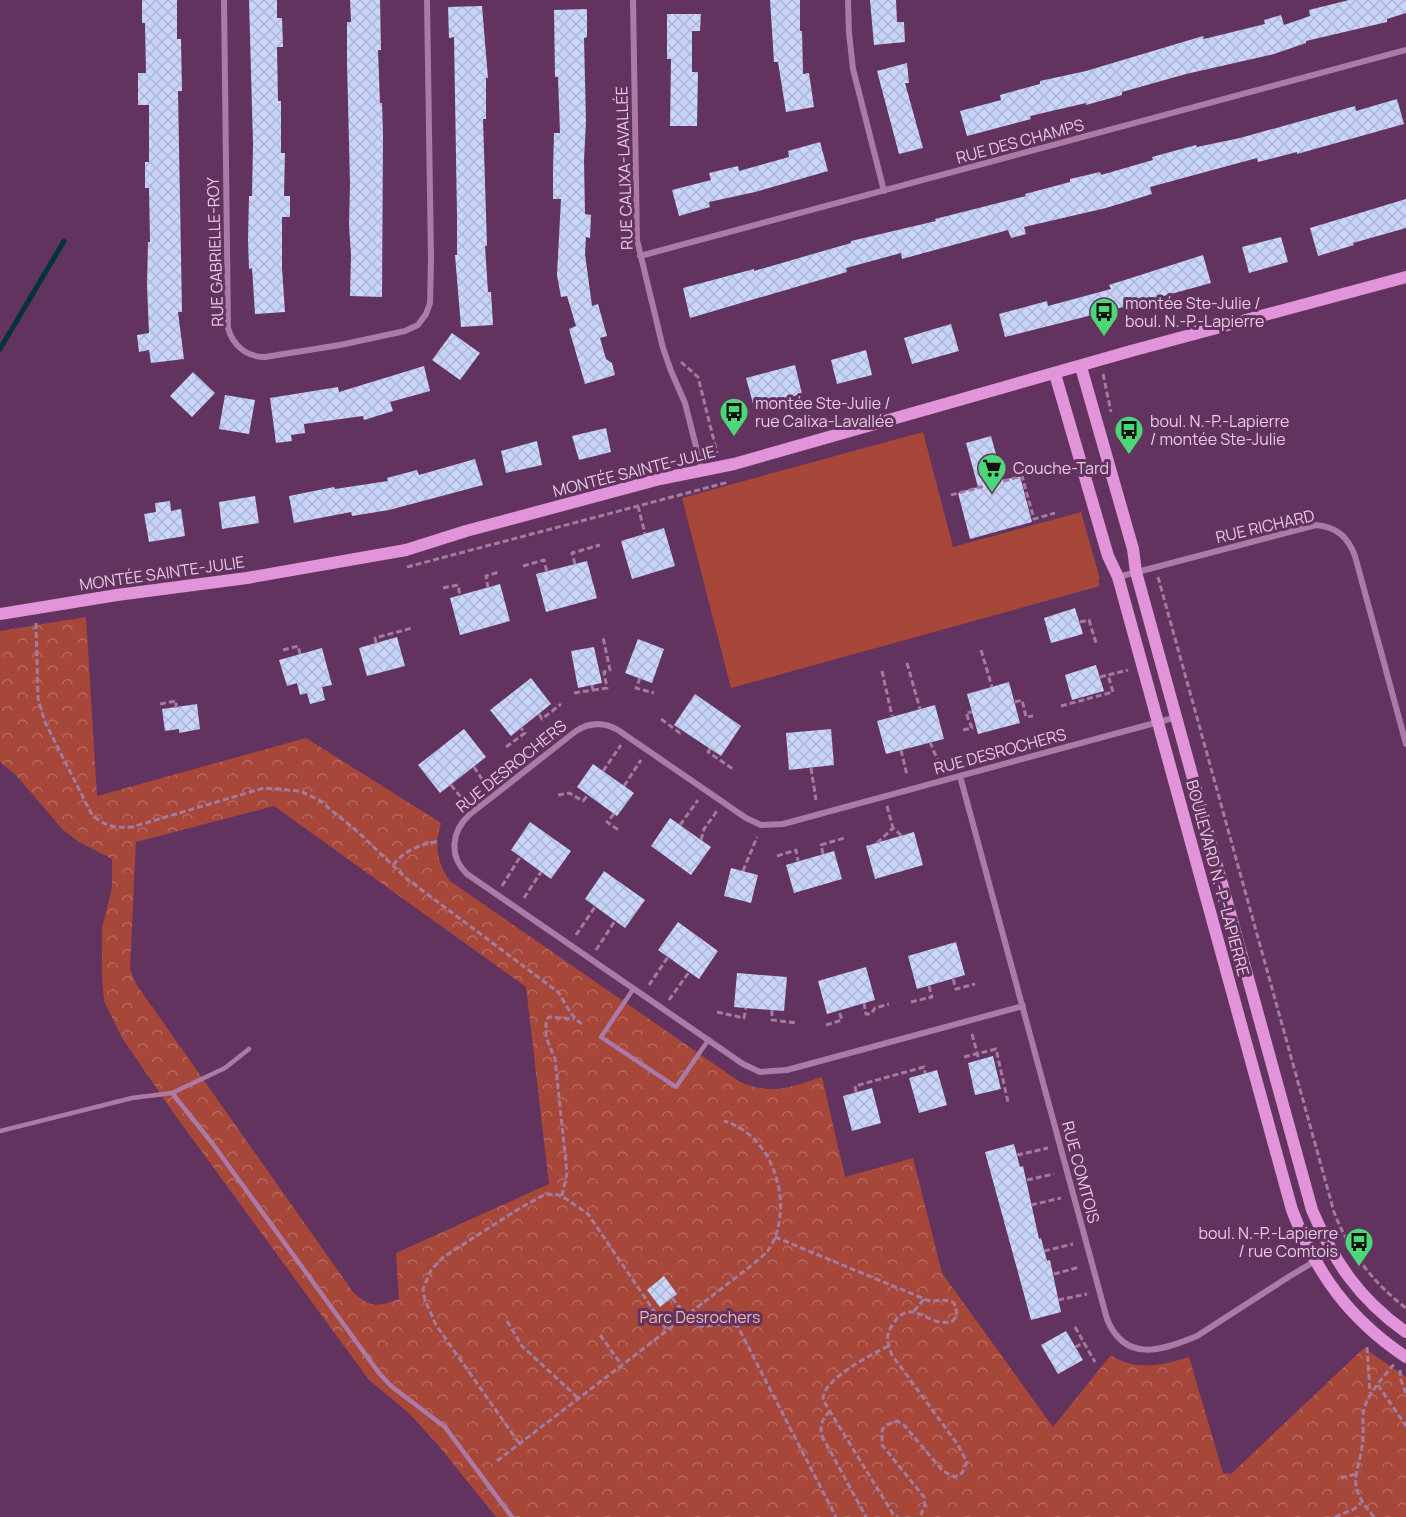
<svg xmlns="http://www.w3.org/2000/svg" width="1406" height="1517" font-family="Manrope,sans-serif">
<style>
.grass{fill:#a7473a}
.park{fill:url(#park-crowns);fill-rule:evenodd}
.lines{fill:none;stroke-linecap:round;stroke-linejoin:round}
.stream{stroke:#00333b;stroke-width:5}
.building{fill:url(#building-cross-hatch)}
.path{stroke:#a27b9e;stroke-width:3;stroke-dasharray:6 3;stroke-linecap:butt}
.lane{stroke:#ab7aa6;stroke-width:4.5}
.street{stroke:#ab7aa6;stroke-width:6}
.secondary{stroke:#e294da;stroke-width:12}
.labels{text-anchor:middle;dominant-baseline:central;stroke-width:6;stroke-linejoin:round;paint-order:stroke}
.street-label{font-size:16px;fill:#e7cae3;stroke:#63335f}
.poi-label{font-size:16px;fill:#e7cae3;stroke:#63335f;text-anchor:start}
.park-label{font-size:16px;fill:#eeb8af;stroke:#63335f}
</style>
<defs>
<pattern id="park-crowns" width="20" height="18" patternUnits="userSpaceOnUse" patternTransform="scale(1.5)"><rect width="20" height="18" fill="#a7473a"/><path d="M2 6a3 3 0 1 1 6 0M12 15a3 3 0 1 1 6 0" fill="none" stroke="#b76960"/></pattern>
<pattern id="building-cross-hatch" width="8" height="8" patternUnits="userSpaceOnUse" patternTransform="scale(1.5)"><rect width="8" height="8" fill="#c8d4f9"/><path d="M0 0l8 8M0 8l8-8" fill="none" stroke="#aeb6d5"/></pattern>
</defs>
<rect width="100%" height="100%" fill="#63335f"/>
<path class="grass" d="M 923,432 L 953,547 L 1081,512 L 1100,579 L 1098,580 L 1100,586 L 731,688 L 682,498 Z"/>
<path class="park" d="M 86,617 L 97,796 L 306,738 L 441,823 C 434,845 437,863 450,881 L 740,1082 C 774,1096 789,1087 822,1077 L 845,1177 L 913,1158 L 942,1273 L 1053,1427 L 1111,1355 C 1136,1372 1162,1365 1189,1357 L 1223,1473 L 1231,1474 L 1364,1348 L 1406,1377 L 1406,1517 L 496,1517 L 438,1445 L 409,1413 L 369,1380 L 175,1115 L 122,1038 L 104,1001 L 102,973 L 102,928 L 112,888 L 112,859 L 79,842 L 63,830 L 16,775 L 0,762 L 0,631 ZM 274,806 L 526,987 L 549,1184 L 396,1253 L 399,1299 C 377,1307 371,1308 353,1292 L 136,984 L 130,969 L 136,842 Z"/>
<g class="lines">
<path class="stream" d="M 0,349 L 64,241"/>
</g>
<path class="building" d="M 142,0 L 177,0 L 177,39 L 181,39 L 182,91 L 178,91 L 182,312 L 178,312 L 184,359 L 151,363 L 149,350 L 139,352 L 137,335 L 149,333 L 147,285 L 148,242 L 150,242 L 149,188 L 145,188 L 145,162 L 149,162 L 149,105 L 138,105 L 138,73 L 146,73 L 145,23 L 142,23 Z
M 249,0 L 277,0 L 277,18 L 282,18 L 283,47 L 277,47 L 278,101 L 281,101 L 281,153 L 285,153 L 284,196 L 290,196 L 290,217 L 282,217 L 282,268 L 285,312 L 255,314 L 252,268 L 249,269 L 248,239 L 249,196 L 252,196 L 253,144 Z
M 350,0 L 380,0 L 381,50 L 378,50 L 380,103 L 382,103 L 383,133 L 382,297 L 350,296 L 351,255 L 349,225 L 350,184 L 347,62 L 347,22 L 351,22 Z
M 770,0 L 800,0 L 800,31 L 802,31 L 803,74 L 809,73 L 814,107 L 786,112 L 778,62 L 774,62 Z
M 870,0 L 896,0 L 897,22 L 904,22 L 905,42 L 874,45 Z
M 1349,0 L 1406,0 L 1406,13 L 1387,19 L 1387,22 L 1306,41 L 1306,43 L 1274,54 L 1186,74 L 1122,92 L 1122,95 L 1086,105 L 1086,103 L 1030,116 L 1031,119 L 967,136 L 960,111 L 1001,100 L 1000,95 L 1040,84 L 1040,81 L 1086,71 L 1203,36 L 1204,39 L 1265,24 L 1264,20 L 1281,15 L 1284,25 L 1310,16 L 1309,10 Z
M 482,6 L 488,78 L 486,78 L 486,119 L 483,119 L 487,246 L 485,246 L 488,292 L 491,292 L 493,325 L 461,327 L 455,255 L 457,255 L 457,216 L 454,37 L 449,38 L 448,7 Z
M 587,9 L 587,37 L 584,38 L 586,122 L 584,160 L 585,214 L 591,215 L 590,238 L 586,237 L 585,254 L 592,306 L 598,304 L 607,336 L 600,338 L 606,359 L 612,363 L 615,375 L 585,384 L 569,329 L 576,326 L 567,296 L 561,297 L 557,275 L 561,199 L 553,199 L 553,170 L 554,133 L 560,133 L 558,77 L 555,77 L 554,10 Z
M 667,14 L 701,14 L 700,31 L 692,31 L 692,72 L 698,72 L 697,126 L 670,126 L 671,59 L 667,59 Z
M 907,63 L 909,83 L 905,83 L 923,148 L 899,154 L 877,71 Z
M 1397,99 L 1404,124 L 1297,154 L 1297,152 L 1258,162 L 1257,158 L 1150,187 L 1152,194 L 1106,208 L 1024,227 L 1026,234 L 1011,238 L 1008,230 L 902,259 L 901,253 L 846,268 L 847,272 L 690,318 L 683,288 L 754,269 L 754,271 L 851,243 L 851,241 L 936,221 L 935,219 L 1026,196 L 1025,194 L 1070,182 L 1070,179 L 1100,172 L 1101,175 L 1153,160 L 1152,157 L 1196,145 L 1197,147 L 1240,138 L 1355,106 L 1356,111 Z
M 820,142 L 828,171 L 755,192 L 709,202 L 710,207 L 679,216 L 672,190 L 711,180 L 709,173 L 738,166 L 739,171 L 789,157 L 788,151 Z
M 1406,199 L 1406,228 L 1353,243 L 1354,245 L 1318,256 L 1310,228 Z
M 1281,237 L 1288,262 L 1249,273 L 1242,247 Z
M 1203,255 L 1211,283 L 1116,309 L 1005,337 L 999,314 L 1047,301 L 1048,306 L 1111,289 L 1109,285 Z
M 951,324 L 959,351 L 912,364 L 904,338 Z
M 452,333 L 480,353 L 460,380 L 432,360 Z
M 866,350 L 872,375 L 837,384 L 831,360 Z
M 795,365 L 802,394 L 754,407 L 746,378 Z
M 424,366 L 430,391 L 390,402 L 393,411 L 364,420 L 363,416 L 304,424 L 305,433 L 291,435 L 292,441 L 276,443 L 270,398 L 338,387 L 339,392 Z
M 193,372 L 215,393 L 192,417 L 170,396 Z
M 225,395 L 255,400 L 249,434 L 219,429 Z
M 606,428 L 611,452 L 579,460 L 572,436 Z
M 991,436 L 1003,480 L 1020,476 L 1032,522 L 970,539 L 958,493 L 978,487 L 966,443 Z
M 537,441 L 542,465 L 506,473 L 501,451 Z
M 475,459 L 483,485 L 389,510 L 352,516 L 351,512 L 294,523 L 289,496 L 334,487 L 335,489 L 388,481 L 387,478 L 417,470 L 419,475 Z
M 255,496 L 259,523 L 222,529 L 219,502 Z
M 170,501 L 171,511 L 181,509 L 185,536 L 149,542 L 144,514 L 156,512 L 155,503 Z
M 664,528 L 675,566 L 632,579 L 621,541 Z
M 587,561 L 597,598 L 546,612 L 536,574 Z
M 500,584 L 510,621 L 460,635 L 450,598 Z
M 1075,608 L 1083,634 L 1051,643 L 1044,618 Z
M 397,637 L 405,666 L 367,676 L 359,648 Z
M 638,639 L 664,649 L 652,683 L 625,673 Z
M 594,647 L 602,683 L 578,688 L 571,651 Z
M 322,648 L 332,685 L 322,687 L 325,700 L 310,704 L 307,693 L 300,695 L 297,683 L 287,686 L 279,660 Z
M 1096,665 L 1104,691 L 1072,700 L 1065,675 Z
M 531,678 L 551,704 L 511,736 L 490,710 Z
M 1009,682 L 1020,723 L 978,734 L 967,694 Z
M 695,694 L 741,726 L 721,756 L 674,725 Z
M 197,704 L 200,729 L 179,733 L 179,729 L 165,731 L 162,709 Z
M 935,705 L 944,739 L 886,754 L 877,721 Z
M 464,729 L 486,757 L 440,793 L 418,765 Z
M 831,729 L 834,765 L 789,770 L 786,733 Z
M 593,764 L 634,793 L 617,816 L 577,787 Z
M 670,818 L 711,847 L 691,875 L 651,846 Z
M 530,822 L 571,851 L 551,879 L 511,850 Z
M 914,832 L 923,865 L 875,879 L 866,846 Z
M 834,851 L 842,879 L 794,893 L 786,865 Z
M 731,868 L 758,875 L 751,903 L 724,896 Z
M 604,871 L 645,900 L 625,928 L 585,899 Z
M 678,922 L 718,951 L 699,979 L 658,950 Z
M 956,942 L 965,975 L 917,989 L 908,956 Z
M 866,967 L 875,1000 L 827,1014 L 818,981 Z
M 737,973 L 787,977 L 784,1011 L 734,1007 Z
M 993,1056 L 1001,1089 L 975,1095 L 968,1063 Z
M 937,1070 L 947,1105 L 919,1113 L 909,1078 Z
M 872,1088 L 881,1123 L 852,1131 L 843,1096 Z
M 1014,1144 L 1020,1167 L 1023,1166 L 1039,1239 L 1041,1238 L 1047,1261 L 1050,1260 L 1061,1312 L 1031,1320 L 985,1152 Z
M 664,1276 L 677,1294 L 660,1307 L 647,1290 Z
M 1066,1331 L 1083,1360 L 1058,1374 L 1041,1345 Z"/>
<g class="lines">
<path class="path" d="M 681,362 L 698,377 L 717,453
M 1103,374 L 1111,412
M 951,495 L 1022,476 L 1034,519 L 1055,513
M 638,506 L 645,534
M 575,564 L 572,553 L 600,545
M 523,566 L 544,560 L 547,572
M 407,567 L 725,483 L 724,480
M 1158,577 L 1334,1212 C 1349,1251 1373,1283 1406,1308
M 443,588 L 458,585 L 460,595
M 488,588 L 486,576 L 499,572
M 1080,622 L 1089,620 L 1096,643
M 36,623 L 38,698 L 45,722 L 91,813 C 102,826 115,828 132,827 L 264,788 L 300,791 L 319,800 L 358,832 L 407,879 L 558,992 C 565,1002 571,1017 582,1024
M 376,643 L 375,638 L 412,628
M 283,650 L 298,646 L 300,654
M 981,650 L 992,687
M 907,663 L 920,709
M 882,671 L 892,716
M 1100,677 L 1108,675
M 640,678 L 636,688 L 654,693
M 593,690 L 607,688 L 604,672 L 610,670 L 603,637
M 574,693 L 593,690 L 592,685
M 1015,702 L 1022,700 L 1026,717 L 1033,716
M 160,704 L 176,701 L 176,708
M 1061,706 L 1113,692 L 1108,675 L 1128,670
M 539,714 L 542,719 L 561,704
M 661,719 L 680,733 L 682,731
M 963,730 L 972,728 L 966,713 L 972,712
M 930,742 L 940,766
M 506,747 L 525,733 L 521,728
M 710,749 L 708,752 L 733,769
M 901,750 L 907,775
M 474,767 L 487,787
M 811,768 L 816,800
M 603,771 L 621,745
M 451,785 L 464,801
M 624,786 L 641,760
M 558,795 L 569,793 L 583,801 L 588,795
M 887,806 L 893,828
M 614,814 L 607,822 L 620,831
M 680,825 L 698,800
M 701,840 L 704,829 L 717,811
M 877,843 L 893,828 L 902,836
M 823,854 L 821,845 L 844,838
M 777,856 L 796,850 L 798,861
M 393,865 C 406,849 420,845 439,841
M 743,871 L 757,837
M 502,886 L 520,857
M 524,898 L 541,872
M 576,935 L 595,907
M 596,950 L 615,921
M 953,979 L 956,989 L 975,984
M 649,985 L 668,957
M 669,1000 L 689,972
M 911,1002 L 932,997 L 929,986
M 864,1003 L 866,1014 L 871,1014 L 875,1008 L 889,1004
M 772,1010 L 772,1020 L 797,1023
M 717,1012 L 744,1018 L 746,1008
M 826,1025 L 842,1020 L 839,1011
M 972,1034 L 979,1060
M 964,1057 L 996,1049 L 1008,1102
M 856,1092 L 855,1086 L 924,1067 L 925,1073
M 1017,1155 L 1048,1148
M 1027,1180 L 1054,1174
M 562,1196 L 567,1173 L 555,1059 L 546,1037 L 546,1020 L 549,1017 L 574,1019
M 1031,1205 L 1061,1198
M 775,1237 L 927,1300 C 937,1303 944,1297 954,1303 C 957,1311 958,1314 953,1321 C 928,1330 913,1294 893,1324 C 885,1335 887,1343 892,1355 L 958,1445 L 967,1462 L 962,1473 L 955,1477 L 943,1471 L 903,1424 L 897,1421 L 886,1425 L 882,1430 L 882,1445 L 924,1497 L 925,1505 L 920,1517
M 1044,1251 L 1073,1244
M 1054,1274 L 1080,1267
M 672,1298 L 686,1315
M 1058,1300 L 1087,1294
M 914,1311 L 924,1299
M 681,1319 C 687,1321 693,1324 700,1326 C 713,1328 725,1319 738,1327 L 836,1517
M 507,1321 L 522,1346 L 578,1398
M 1075,1327 L 1095,1362
M 600,1335 L 621,1364
M 888,1346 C 871,1355 821,1380 823,1400 L 893,1514 L 898,1517
M 1075,1347 L 1084,1343
M 1367,1347 L 1370,1393
M 1400,1370 L 1401,1380 L 1406,1394
M 1378,1385 L 1406,1426
M 830,1411 C 821,1421 819,1426 823,1438 L 866,1517
M 519,1443 L 436,1325 L 425,1300 L 423,1289 L 431,1270 L 442,1258 L 520,1208 L 544,1195 L 554,1194 L 562,1196 L 588,1214 L 667,1330
M 497,1461 L 751,1266 C 759,1259 769,1252 773,1242 C 793,1199 772,1135 724,1121
M 1341,1478 L 1356,1474
M 1335,1517 L 1354,1509 L 1361,1503
M 1374,1517 C 1344,1482 1359,1478 1363,1439 C 1364,1429 1361,1417 1365,1406 C 1370,1391 1384,1377 1394,1364"/>
<path class="lane" d="M 634,988 L 601,1037 L 676,1087 L 709,1039
M 172,1093 L 212,1143 L 379,1373 L 391,1386 L 445,1427 L 512,1517
M 0,1131 L 132,1098 L 172,1093 L 225,1068 L 249,1049"/>
<path class="street" d="M 224,0 L 228,328 C 233,346 247,357 265,357 L 340,345 L 405,331 L 418,325 L 426,314 L 430,303 L 431,259 L 427,0
M 633,0 L 637,240 L 663,348 L 671,371 L 685,403 L 702,470
M 848,0 L 849,33 L 853,69 L 884,191
M 640,256 L 1406,50
M 1118,577 L 1316,525 C 1337,527 1348,537 1355,556 L 1406,744
M 960,776 L 1107,1319 C 1125,1363 1161,1351 1197,1336 L 1290,1276 L 1332,1251
M 1023,1006 L 787,1070 L 760,1072 L 743,1064 L 467,874 C 448,856 452,831 469,815 L 576,731 C 590,722 604,722 618,730 L 746,818 L 761,825 L 783,824 L 1177,717"/>
<path class="secondary" d="M 1081,367 L 1133,549 L 1136,572 L 1312,1210 C 1334,1262 1360,1300 1406,1332
M 1055,374 L 1108,556 L 1118,577 L 1292,1210 C 1316,1273 1349,1319 1406,1357
M 0,614 L 117,595 L 247,578 L 406,550 L 466,531 L 660,479 L 734,464 L 1131,351 L 1406,277"/>
</g>
<defs>
<g id="bus-pin" transform="scale(1.5)"><path d="M0 17L-7.5 6A9.5 9.5 0 1 1 7.5 6Z" fill="#4bd677" stroke="#63335f"/><path d="M-5-6H5V4H4V6H2V4H-2V6H-4V4H-5ZM-3.5-4V0h7V-4ZM-3.5 1.2v1.5H-2V1.2ZM2 1.2v1.5H3.5V1.2Z" fill="#111"/></g>
<g id="supermarket-pin" transform="scale(1.5)"><path d="M0 17L-7.5 6A9.5 9.5 0 1 1 7.5 6Z" fill="#4bd677" stroke="#63335f"/><path d="M-6-5.5h2.5l.6 2H6L4.5 2H-2.5L-4.4-4H-6ZM-1.5 3.2a1.3 1.3 0 1 0 .1 0ZM3 3.2a1.3 1.3 0 1 0 .1 0Z" fill="#111"/></g>
</defs>
<g fill-rule="evenodd">
<use href="#bus-pin" x="1104" y="312"/>
<use href="#bus-pin" x="734" y="412"/>
<use href="#bus-pin" x="1129" y="430"/>
<use href="#supermarket-pin" x="992" y="468"/>
<use href="#bus-pin" x="1359" y="1242"/>
</g>
<g class="labels">
<g class="street-label">
<text transform="translate(1020 141) rotate(-15)">RUE DES CHAMPS</text>
<text transform="translate(624 168) rotate(-92)">RUE CALIXA-LAVALLÉE</text>
<text transform="translate(215 252) rotate(-92)">RUE GABRIELLE-ROY</text>
<text transform="translate(634 471) rotate(-14)">MONTÉE SAINTE-JULIE</text>
<text transform="translate(1265 526) rotate(-13)">RUE RICHARD</text>
<text transform="translate(162 573) rotate(-8)">MONTÉE SAINTE-JULIE</text>
<text transform="translate(1000 751) rotate(-15)">RUE DESROCHERS</text>
<text transform="translate(511 766) rotate(-39)">RUE DESROCHERS</text>
<text transform="translate(1218 878) rotate(75)">BOULEVARD N.-P.-LAPIERRE</text>
<text transform="translate(1081 1172) rotate(75)">RUE COMTOIS</text>
</g>
<g class="poi-label">
<text x="1125" y="303">montée Ste-Julie /<tspan x="1125" dy="18">boul. N.-P.-Lapierre</tspan></text>
<text x="755" y="403">montée Ste-Julie /<tspan x="755" dy="18">rue Calixa-Lavallée</tspan></text>
<text x="1150" y="421">boul. N.-P.-Lapierre<tspan x="1150" dy="18">/ montée Ste-Julie</tspan></text>
<text x="1013" y="468">Couche-Tard</text>
<text x="1338" y="1233" text-anchor="end">boul. N.-P.-Lapierre<tspan x="1338" dy="18">/ rue Comtois</tspan></text>
</g>
<g class="park-label">
<text x="700" y="1317">Parc Desrochers</text>
</g>
</g>
</svg>
